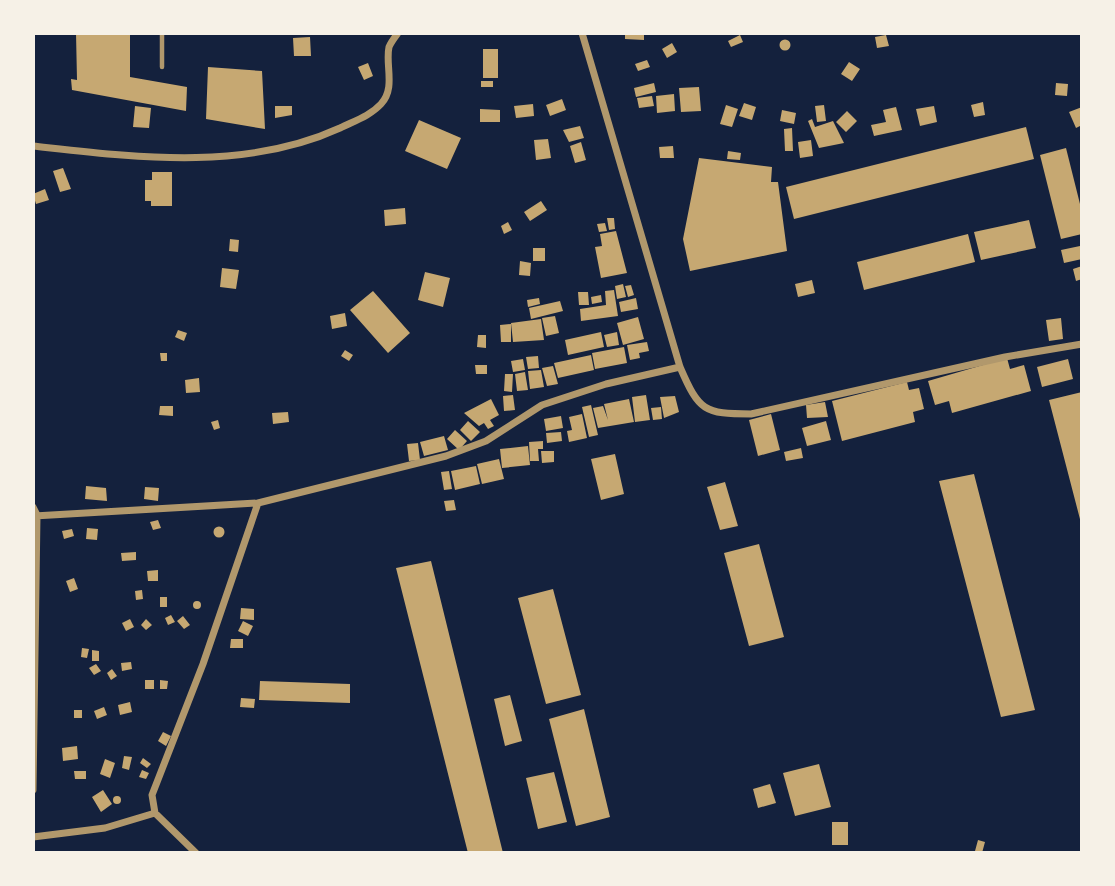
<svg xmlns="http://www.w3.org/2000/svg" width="1115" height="886" font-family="Rubik,sans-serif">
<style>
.building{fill:#c6a872}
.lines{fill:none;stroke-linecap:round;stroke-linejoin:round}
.service{stroke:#b1986c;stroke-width:4.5}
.minor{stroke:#b1986c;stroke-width:7}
</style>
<rect width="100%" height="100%" fill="#14213d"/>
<path class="building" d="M 76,33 L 130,33 L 130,77 L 187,87 L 186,111 L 72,90 L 71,79 L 77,80 Z
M 625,33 L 644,33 L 644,40 L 625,39 Z
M 740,35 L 743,42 L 731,47 L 728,41 Z
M 886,35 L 889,46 L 877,48 L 875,37 Z
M 310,37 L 311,56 L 294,56 L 293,38 Z
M779.5 45a5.5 5.5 0 1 1 11 0a5.5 5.5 0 1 1-11 0Z
M 672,43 L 677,52 L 667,58 L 662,49 Z
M 483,49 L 498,49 L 498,78 L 483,78 Z
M 647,60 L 650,67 L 638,71 L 635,64 Z
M 849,62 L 860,69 L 852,81 L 841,74 Z
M 368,63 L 373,76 L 364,80 L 358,67 Z
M 208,67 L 262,71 L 265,129 L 206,119 Z
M 481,81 L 493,81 L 493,87 L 481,87 Z
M 654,83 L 656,92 L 636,97 L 634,88 Z
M 1056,83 L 1068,84 L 1067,96 L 1055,95 Z
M 699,87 L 701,111 L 681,112 L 679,88 Z
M 674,94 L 675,111 L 657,113 L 656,96 Z
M 652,96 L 654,106 L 639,108 L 637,98 Z
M 562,99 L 566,110 L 550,116 L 546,105 Z
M 983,102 L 985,115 L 974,117 L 971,105 Z
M 744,103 L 756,107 L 752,120 L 739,116 Z
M 533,104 L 534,116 L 516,118 L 514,106 Z
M 726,105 L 738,109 L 732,127 L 720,124 Z
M 824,105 L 826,121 L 817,122 L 815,106 Z
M 135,106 L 151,108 L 149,128 L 133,127 Z
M 275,106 L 292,106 L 292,115 L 275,118 Z
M 934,106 L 937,122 L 920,126 L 916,109 Z
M 896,107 L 902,130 L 874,136 L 871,125 L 886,122 L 883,110 Z
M 1082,107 L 1082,125 L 1076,128 L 1069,112 Z
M 480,109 L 500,110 L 500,122 L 480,122 Z
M 782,110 L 796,113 L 794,124 L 780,121 Z
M 847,111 L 857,121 L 846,132 L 836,122 Z
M 812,119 L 815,127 L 833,121 L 844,143 L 819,148 L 808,121 Z
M 419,120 L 461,138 L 447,169 L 405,151 Z
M 580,126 L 584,138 L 569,142 L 563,130 Z
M 1026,127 L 1034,159 L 794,219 L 786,187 Z
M 792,128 L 793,151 L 785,151 L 784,129 Z
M 548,139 L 551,158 L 536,160 L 534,140 Z
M 811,140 L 813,156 L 800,158 L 798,142 Z
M 581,142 L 586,160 L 575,163 L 570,146 Z
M 673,146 L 674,158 L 660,158 L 659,147 Z
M 1066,148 L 1082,212 L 1082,234 L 1061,239 L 1040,155 Z
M 728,151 L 741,153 L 740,160 L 727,159 Z
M 699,158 L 772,167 L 771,182 L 778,182 L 787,251 L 690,271 L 683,239 Z
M 63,168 L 71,189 L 60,192 L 53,171 Z
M 152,172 L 172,172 L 172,206 L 151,206 L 151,201 L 145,201 L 145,180 L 152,180 Z
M 45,189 L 49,200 L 36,204 L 33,194 Z
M 541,201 L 547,210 L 530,221 L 524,212 Z
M 405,208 L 406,224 L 385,226 L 384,210 Z
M 607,218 L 614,218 L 615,229 L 609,230 Z
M 1029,220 L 1036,248 L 981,260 L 974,232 Z
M 508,222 L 512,230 L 504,234 L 501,226 Z
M 605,223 L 607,231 L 599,232 L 597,224 Z
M 616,231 L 627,273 L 601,278 L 595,247 L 602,246 L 600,234 Z
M 968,234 L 975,262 L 864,290 L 857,262 Z
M 230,239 L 239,240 L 238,252 L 229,251 Z
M 1080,246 L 1082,259 L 1064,263 L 1061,250 Z
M 533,248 L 545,248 L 545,261 L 533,261 Z
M 520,261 L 531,263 L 530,276 L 519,275 Z
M 1082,266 L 1082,279 L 1076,281 L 1073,269 Z
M 222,268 L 239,270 L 236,289 L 220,287 Z
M 425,272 L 450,278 L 443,307 L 418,300 Z
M 812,280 L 815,293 L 798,297 L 795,284 Z
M 623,284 L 626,297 L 617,299 L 615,286 Z
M 631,285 L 634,295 L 628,297 L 625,286 Z
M 614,290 L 618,316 L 581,321 L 580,309 L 606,305 L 605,291 Z
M 373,291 L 410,333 L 388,353 L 350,310 Z
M 578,292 L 588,292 L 589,305 L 579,305 Z
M 601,295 L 602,302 L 592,304 L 591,297 Z
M 539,298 L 540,304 L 528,307 L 527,300 Z
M 636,298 L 638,309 L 621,312 L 619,302 Z
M 560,301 L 563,311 L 531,319 L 529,308 Z
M 345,313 L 347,326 L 332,329 L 330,316 Z
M 555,316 L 559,333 L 546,336 L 542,318 Z
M 638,317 L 644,339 L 623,345 L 617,323 Z
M 1061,318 L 1063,339 L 1049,341 L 1046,320 Z
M 541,319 L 544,340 L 513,342 L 511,323 Z
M 511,324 L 511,342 L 501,342 L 500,325 Z
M 178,330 L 187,333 L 184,341 L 175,337 Z
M 601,332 L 604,347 L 568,355 L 565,340 Z
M 617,332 L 619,345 L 607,347 L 604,335 Z
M 478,335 L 486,335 L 486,348 L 477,347 Z
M 647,342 L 649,351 L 639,353 L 640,358 L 630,360 L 627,345 Z
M 624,347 L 627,363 L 595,369 L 592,353 Z
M 345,350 L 353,355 L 349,361 L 341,356 Z
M 160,353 L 167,353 L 167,361 L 161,361 Z
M 591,355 L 594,370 L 558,378 L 554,363 Z
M 538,356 L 539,368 L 528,369 L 526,357 Z
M 1007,358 L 1010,369 L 1024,365 L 1031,391 L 952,413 L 949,401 L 935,405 L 928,381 Z
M 523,359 L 525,370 L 513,372 L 511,361 Z
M 1068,359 L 1073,379 L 1042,387 L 1037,367 Z
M 475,365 L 487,365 L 487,374 L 476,374 Z
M 553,366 L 558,384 L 547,386 L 542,368 Z
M 541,370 L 544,387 L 530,389 L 528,371 Z
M 525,372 L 528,390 L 517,391 L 515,374 Z
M 505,374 L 513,374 L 512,392 L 504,391 Z
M 199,378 L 200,392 L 186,393 L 185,380 Z
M 907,382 L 909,390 L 919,388 L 924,409 L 913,412 L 915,422 L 842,441 L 832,401 Z
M 1082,392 L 1082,523 L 1081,523 L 1049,400 Z
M 513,395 L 515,410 L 504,411 L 503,396 Z
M 646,395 L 650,420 L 635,422 L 632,397 Z
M 675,396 L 679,412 L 664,418 L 660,397 Z
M 491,399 L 499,415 L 490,420 L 494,426 L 488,429 L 484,423 L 479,426 L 464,413 Z
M 629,399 L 634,422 L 598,428 L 593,408 L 603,406 L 608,420 L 604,404 Z
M 825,402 L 828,417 L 807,418 L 806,405 Z
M 591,405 L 598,435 L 589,437 L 582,407 Z
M 160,406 L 173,406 L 173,416 L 159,415 Z
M 661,407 L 662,419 L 653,420 L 651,408 Z
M 288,412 L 289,422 L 273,424 L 272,413 Z
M 582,414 L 587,438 L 569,442 L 567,431 L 572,430 L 569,417 Z
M 771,414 L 780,450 L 758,456 L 749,420 Z
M 561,416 L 563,428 L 546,431 L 544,419 Z
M 218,420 L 220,428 L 214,430 L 211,422 Z
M 468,421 L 480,432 L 471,441 L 460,430 Z
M 826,421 L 831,440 L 807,446 L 802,428 Z
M 455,430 L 467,441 L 459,450 L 447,439 Z
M 561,432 L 562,441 L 547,443 L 546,433 Z
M 444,436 L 448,450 L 424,456 L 420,442 Z
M 543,441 L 543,449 L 538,449 L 539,461 L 530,461 L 529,442 Z
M 418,443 L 420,460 L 409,461 L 407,444 Z
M 528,446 L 530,465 L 502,468 L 500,449 Z
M 801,448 L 803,458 L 786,461 L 784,452 Z
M 541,451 L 554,451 L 554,462 L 542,463 Z
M 615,454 L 624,494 L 601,500 L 591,459 Z
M 499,459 L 504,479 L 482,484 L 477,464 Z
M 476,466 L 480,484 L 455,490 L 451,471 Z
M 449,471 L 452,489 L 444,490 L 441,472 Z
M 974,474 L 1035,710 L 1001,717 L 939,481 Z
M 725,482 L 738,526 L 720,530 L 707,487 Z
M 86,486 L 106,488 L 107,501 L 85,499 Z
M 145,487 L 159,488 L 158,501 L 144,499 Z
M 454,500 L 456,510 L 446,511 L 444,501 Z
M 158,520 L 161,528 L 153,530 L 150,522 Z
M213.5 532a5.5 5.5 0 1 1 11 0a5.5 5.5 0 1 1-11 0Z
M 87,528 L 98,529 L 97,540 L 86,539 Z
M 72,529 L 74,536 L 64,539 L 62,531 Z
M 759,544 L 784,637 L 749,646 L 724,553 Z
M 136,552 L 136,560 L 122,561 L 121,553 Z
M 431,561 L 503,853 L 468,853 L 396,568 Z
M 158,570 L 158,581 L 148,581 L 147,571 Z
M 74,578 L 78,589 L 70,592 L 66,581 Z
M 553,589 L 581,695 L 546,704 L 518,598 Z
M 142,590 L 143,599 L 136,600 L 135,591 Z
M 160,597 L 167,597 L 167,607 L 160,607 Z
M193 605a4 4 0 1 1 8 0a4 4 0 1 1-8 0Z
M 241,608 L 254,609 L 254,620 L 240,619 Z
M 171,615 L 175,622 L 168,625 L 165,618 Z
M 183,616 L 190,625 L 184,629 L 177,621 Z
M 130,619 L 134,627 L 126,631 L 122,623 Z
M 146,619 L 152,625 L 146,630 L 141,625 Z
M 243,621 L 253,626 L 248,636 L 238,631 Z
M 231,639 L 243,639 L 243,648 L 230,648 Z
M 82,648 L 89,649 L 87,658 L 81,657 Z
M 92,650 L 99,651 L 99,661 L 92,661 Z
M 131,662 L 132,669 L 122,671 L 121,663 Z
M 96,664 L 101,671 L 94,675 L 89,668 Z
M 112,669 L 117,676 L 111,680 L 107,673 Z
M 145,680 L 154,680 L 154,689 L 145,689 Z
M 160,680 L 168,681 L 167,689 L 160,689 Z
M 260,681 L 350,684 L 350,703 L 259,700 Z
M 510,695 L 522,741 L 505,746 L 494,699 Z
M 241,698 L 255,699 L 254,708 L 240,707 Z
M 130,702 L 132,712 L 120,715 L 118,705 Z
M 104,707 L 107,715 L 97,719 L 94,711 Z
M 584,709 L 610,817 L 576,826 L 549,719 Z
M 74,710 L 82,710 L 82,718 L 74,718 Z
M 163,732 L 171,736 L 166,746 L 158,741 Z
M 77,746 L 78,759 L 63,761 L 62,748 Z
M 124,756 L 132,757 L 129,770 L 122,768 Z
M 143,758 L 151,764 L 147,768 L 140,763 Z
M 105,759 L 115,763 L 110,778 L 100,774 Z
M 819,764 L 831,807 L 795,816 L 783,773 Z
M 142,770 L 149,773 L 146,779 L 139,777 Z
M 74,771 L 86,771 L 86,779 L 75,779 Z
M 554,772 L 567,822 L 538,829 L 526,778 Z
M 770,784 L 776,803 L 758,808 L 753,789 Z
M 103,790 L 112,804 L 101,812 L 92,797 Z
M113 800a4 4 0 1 1 8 0a4 4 0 1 1-8 0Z
M 832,822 L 848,822 L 848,845 L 832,845 Z
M 978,840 L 985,842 L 982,853 L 975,851 Z"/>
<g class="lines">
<path class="service" d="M 162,33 L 162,67"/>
<path class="minor" d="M 582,33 L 680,367 C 699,411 704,414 751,414 L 1005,357 L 1082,344
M 33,146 C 134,157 244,172 340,128 C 354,121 370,116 381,104 C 396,88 385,65 389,47 C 391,42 395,37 398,33
M 33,507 L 37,515 L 33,790
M 34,516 L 258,503
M 33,837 L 105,828 L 155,813
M 196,853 L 155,813 L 152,795 L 203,664 L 258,503 L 446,456 L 486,441 L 542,405 L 606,384 L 680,367"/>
</g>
<rect width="1115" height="886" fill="none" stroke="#f6f1e7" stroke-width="70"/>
</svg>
